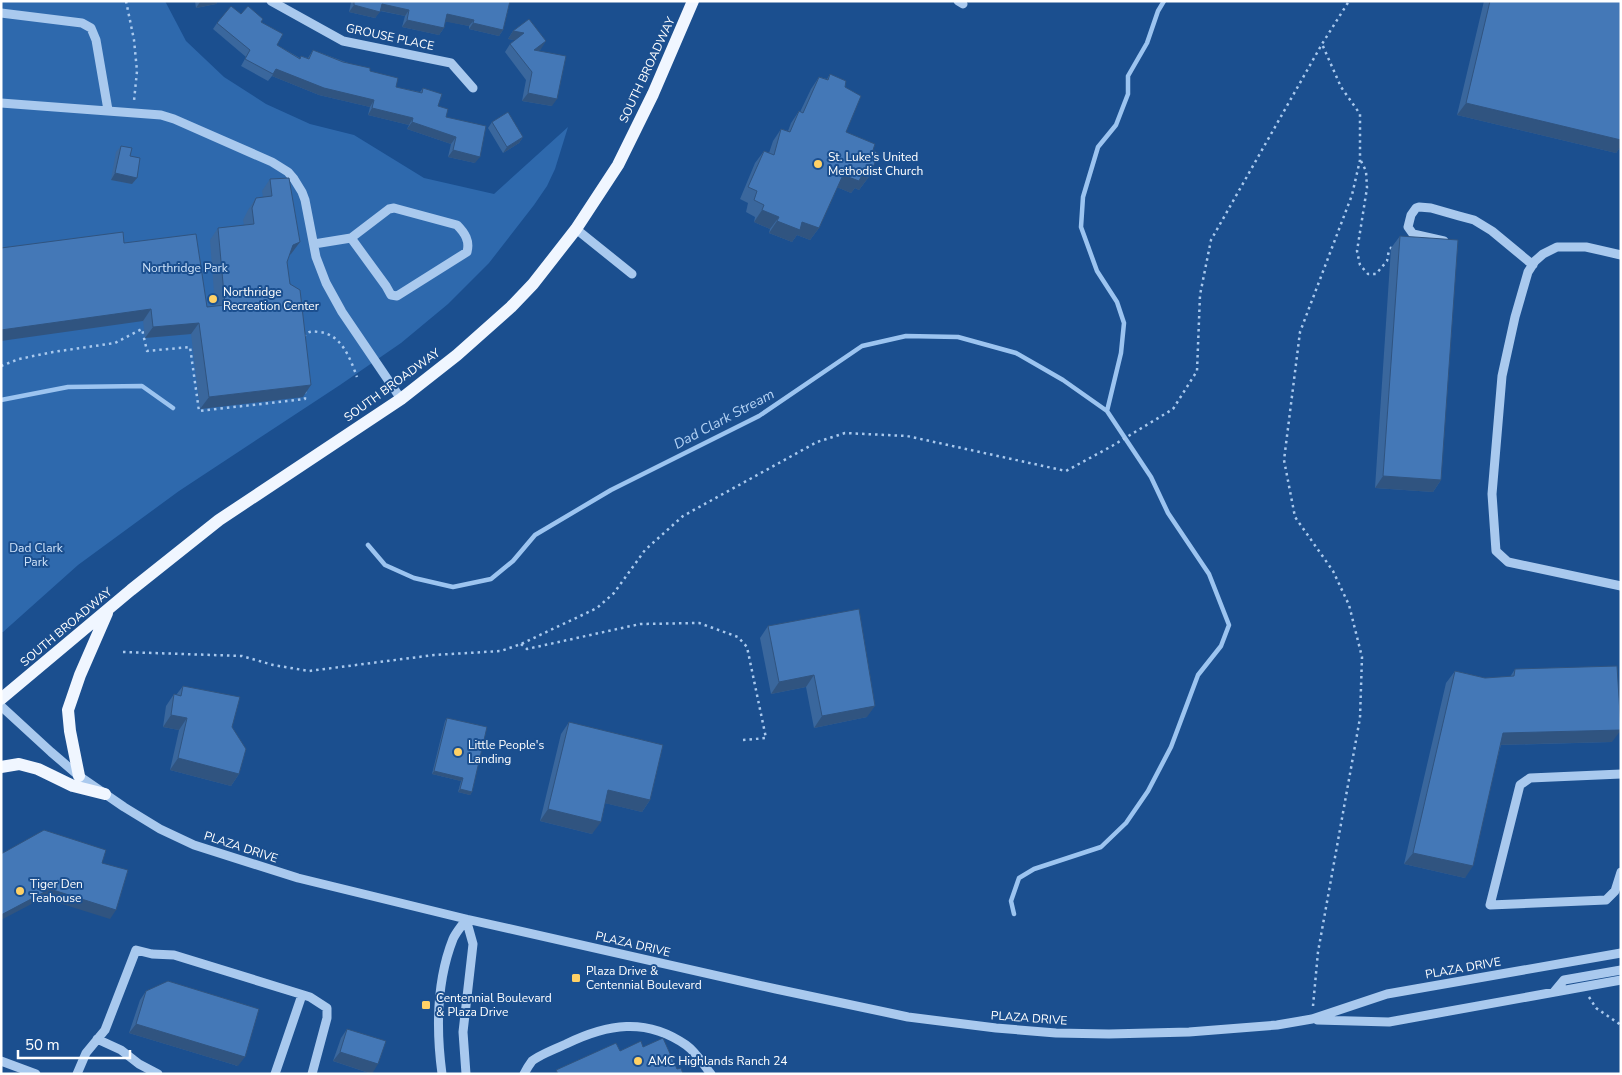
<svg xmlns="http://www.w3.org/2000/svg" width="1622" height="1075" font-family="'Nunito Sans',sans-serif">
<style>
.green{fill:#2e69ad}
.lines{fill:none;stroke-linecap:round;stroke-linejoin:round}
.stream{stroke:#9cc4f0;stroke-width:4.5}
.path{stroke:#a9c9ee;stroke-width:2.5;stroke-dasharray:2.5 4;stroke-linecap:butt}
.minor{stroke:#a9c9ee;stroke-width:9}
.major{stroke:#f0f6ff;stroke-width:12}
.wall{fill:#3a679d}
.shaded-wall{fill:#305480}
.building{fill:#4478b7;stroke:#305480}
.poi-dot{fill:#ffd166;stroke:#1b4f8f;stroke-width:2}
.labels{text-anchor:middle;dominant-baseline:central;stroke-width:4;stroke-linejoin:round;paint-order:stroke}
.street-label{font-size:12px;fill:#fff;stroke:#1b4f8f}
.poi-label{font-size:12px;fill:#fff;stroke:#1b4f8f;text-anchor:start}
.park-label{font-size:12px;fill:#cfe3fa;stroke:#1b4f8f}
.water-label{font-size:14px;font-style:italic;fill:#b5d3f5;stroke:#1b4f8f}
</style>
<rect width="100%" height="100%" fill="#1b4f8f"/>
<path class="green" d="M 1,1 L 165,1 L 186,41 L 224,77 L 266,104 L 310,124 L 354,135 L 424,178 L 494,194 L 568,127 L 555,169 L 547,186 L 534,205 L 489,263 L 448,304 L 401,343 L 340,385 L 179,491 L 78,565 L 3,632 L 1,632 Z"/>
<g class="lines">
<path class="stream" d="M 1,400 L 68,387 L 142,386 L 173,408
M 368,545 L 385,565 L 414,578 L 453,587 L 491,579 L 513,561 L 535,535 L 611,490 L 759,416 L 862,346 L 906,336 L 958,337 L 1016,353 L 1063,380 L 1107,411
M 1014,914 L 1011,901 L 1019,878 L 1034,869 L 1101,847 L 1126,823 L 1148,791 L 1171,747 L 1198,675 L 1221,646 L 1229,625 L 1209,574 L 1168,513 L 1151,477 L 1107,411 L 1121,353 L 1124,323 L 1117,302 L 1097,271 L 1081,227 L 1083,197 L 1098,147 L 1116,125 L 1128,94 L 1128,76 L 1147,43 L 1158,11 L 1164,1"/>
<path class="path" d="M 126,1 L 134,40 L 137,71 L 134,101
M 1361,161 L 1366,171 L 1367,188 L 1357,251 L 1360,265 L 1368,274 L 1376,274 L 1387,261 L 1389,250 L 1394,245
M 304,337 C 307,331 312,331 318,332 C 341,333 350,358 357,377
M 1,366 L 19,359 L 53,352 L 115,343 L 142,329 L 147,351 L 190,347 L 199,411 L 305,399 L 305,391
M 521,644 L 527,649 L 640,624 L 699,623 L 738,637 L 747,647 L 766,738 L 743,740
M 123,652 L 242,656 L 273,665 L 309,671 L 434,655 L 501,651 L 521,644 L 597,608 L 614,593 L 645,550 L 683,516 L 817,442 L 845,433 L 907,436 L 1066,471 L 1112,446 L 1173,409 L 1197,371 L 1200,295 L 1211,240 L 1322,44 L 1349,1
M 1589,997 L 1596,1008 L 1621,1025
M 1313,1006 L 1318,952 L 1360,718 L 1362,657 L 1349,605 L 1333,571 L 1295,517 L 1284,460 L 1300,332 L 1352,195 L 1360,160 L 1360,114 L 1341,87 L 1322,44"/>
<path class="minor" d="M 271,1 L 343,41 L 451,63 L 473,88
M 958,1 L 963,4
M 1,13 L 82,23 L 91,28 L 96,40 L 108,110
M 1,103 L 161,115 L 174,119 L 272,162 L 288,172 L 294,179 L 302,192 L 305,200 L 316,257 L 326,283 L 342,312 L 401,399
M 576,229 L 632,274
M 1444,241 L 1413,234 L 1408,227 L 1411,215 L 1416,208 L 1419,207 L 1431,208 L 1459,216 L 1474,220 L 1492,231 L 1533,265
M 314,244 L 351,238 L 389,209 L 394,208 L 457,225 C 465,233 470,241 467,252 L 397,296 L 391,295 L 386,286 L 351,238
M 1621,255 L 1586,247 L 1557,247 L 1543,254 L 1535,261 L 1528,272 L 1515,317 L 1502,376 L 1492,494 L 1496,551 L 1508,562 L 1621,586
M 1,706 L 51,752 L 79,776 L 124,807 L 160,829 L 194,845 L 298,878 L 466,919 L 776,989 L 908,1017 L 996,1028 L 1056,1033 L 1109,1034 L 1189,1032 L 1277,1025 L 1312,1019 L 1387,994 L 1621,953
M 1621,774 L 1530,778 L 1520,785 L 1490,905 L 1606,900 L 1615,891 L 1621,872
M 466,919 L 473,944 L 463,1032 L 466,1074
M 1554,992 L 1564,980 L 1621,970
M 1317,1020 L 1389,1022 L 1621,980
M 97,1039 L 121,1050 L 139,1064 L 158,1074
M 1,1061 L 36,1074
M 77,1074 L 86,1053 L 105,1030 L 136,950 L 152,954 L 174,955 L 310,997 L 327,1008 L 327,1018 L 312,1074
M 275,1074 L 302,995
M 442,1074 C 436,1029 436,982 453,939 C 456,932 462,926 466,919
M 524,1074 C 526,1070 529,1065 532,1061 C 539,1055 557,1048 566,1044 C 607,1024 646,1017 686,1045 C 696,1052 703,1064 711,1074"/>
<path class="major" d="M 1,699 L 131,590 L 219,520 L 401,399 L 457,355 L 511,307 L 533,284 L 576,229 L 618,165 L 653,94 L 693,1
M 1,767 L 19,764 L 38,769 L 73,786 L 105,794
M 79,776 L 70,731 L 68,710 L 80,675 L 107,613"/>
</g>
<path class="wall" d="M 195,1 L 218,1 L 216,4 L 196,8 Z
M 350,1 L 510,1 L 503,30 L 499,36 L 469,29 L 469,26 L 445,21 L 444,28 L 439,35 L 402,27 L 405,16 L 380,11 L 375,18 L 349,12 L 351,2 Z
M 1484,1 L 1621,1 L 1621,146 L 1616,153 L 1457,115 Z
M 241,14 L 261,22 L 277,45 L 300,58 L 301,56 L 308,58 L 313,50 L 370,71 L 396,87 L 420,92 L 423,88 L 446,117 L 475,163 L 448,157 L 451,144 L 407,129 L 409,125 L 368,115 L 370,107 L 319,95 L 272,76 L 268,81 L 241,66 L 246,57 L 213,29 L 217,23 Z
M 513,31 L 541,49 L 538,51 L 552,106 L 522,101 L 526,80 L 505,52 L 510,44 L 515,40 L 508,39 Z
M 830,74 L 845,87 L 846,132 L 873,150 L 868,178 L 859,190 L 855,188 L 851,193 L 837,187 L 819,228 L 810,240 L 797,235 L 792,242 L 769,233 L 770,229 L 754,222 L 755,217 L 746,212 L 748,203 L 740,199 L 755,163 L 764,151 L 769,153 L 773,141 L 781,129 L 788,131 L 791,123 L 799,111 L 800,112 L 811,89 L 819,77 L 827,79 Z
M 492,122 L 523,137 L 519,143 L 503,153 L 488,128 Z
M 121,146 L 130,156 L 137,178 L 132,184 L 111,180 L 116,152 Z
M 270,179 L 291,254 L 289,255 L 287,262 L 303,397 L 200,409 L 191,334 L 145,338 L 143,321 L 124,243 L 207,307 L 215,306 L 210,240 L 218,228 L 244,225 L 243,220 L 248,210 L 256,198 L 263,197 L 262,191 Z
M 1400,236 L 1441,480 L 1433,492 L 1375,488 L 1391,248 Z
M 768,626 L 867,717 L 814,728 L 806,687 L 771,694 L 760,638 Z
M 1515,669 L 1612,742 L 1501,745 L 1465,878 L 1404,864 L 1446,683 L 1455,671 L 1485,678 L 1510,677 Z
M 183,686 L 232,727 L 239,774 L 231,786 L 170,770 L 179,730 L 163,727 L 166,706 L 174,694 L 176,695 Z
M 447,718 L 472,792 L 470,795 L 458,792 L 461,781 L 432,774 L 445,721 Z
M 569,722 L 650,800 L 642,812 L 605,803 L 592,834 L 540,821 L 561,734 Z
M 146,991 L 238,1066 L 129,1033 L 140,1000 Z
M 347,1029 L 372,1074 L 333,1061 L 341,1038 Z"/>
<path class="shaded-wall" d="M 205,1 L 218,1 L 216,4 L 196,8 L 200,2 Z
M 382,4 L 409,10 L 405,16 L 377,10 Z
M 354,5 L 380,12 L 375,18 L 349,12 Z
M 447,14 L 474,20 L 469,26 L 442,21 Z
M 407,20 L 444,28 L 439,35 L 402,27 Z
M 473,23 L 503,30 L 499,36 L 469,29 Z
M 513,31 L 524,33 L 519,41 L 508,39 Z
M 546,41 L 541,49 L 529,58 L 534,50 Z
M 276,69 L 374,100 L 370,107 L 319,95 L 272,76 Z
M 528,93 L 557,99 L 552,106 L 522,101 Z
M 1466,103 L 1621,140 L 1621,146 L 1616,153 L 1457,115 Z
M 372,108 L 413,118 L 409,125 L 368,115 Z
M 412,122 L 456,137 L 451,144 L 407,129 Z
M 523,137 L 519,143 L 503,153 L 507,147 Z
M 453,150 L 480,157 L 475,163 L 448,157 Z
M 115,173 L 137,178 L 132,184 L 111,180 Z
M 843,175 L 862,175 L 868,178 L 859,190 L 855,188 L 851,193 L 834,186 Z
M 762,210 L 779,217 L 770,229 L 754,222 Z
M 777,221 L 802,222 L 819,228 L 810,240 L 797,235 L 792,242 L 769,233 Z
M 300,242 L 291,254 L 284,257 L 293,245 Z
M 151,309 L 143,321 L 1,341 L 1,330 Z
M 199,323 L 191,334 L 145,338 L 153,327 Z
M 311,385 L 303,397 L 200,409 L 209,397 Z
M 1383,476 L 1441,480 L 1433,492 L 1375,488 Z
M 814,675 L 806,687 L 771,694 L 779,682 Z
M 875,706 L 867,717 L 814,728 L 822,716 Z
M 171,715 L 187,718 L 179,730 L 163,727 Z
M 1621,730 L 1612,742 L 1495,745 L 1503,733 Z
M 178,758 L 239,774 L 231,786 L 170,770 Z
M 434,771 L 463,778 L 461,781 L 432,774 Z
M 460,789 L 472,792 L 470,795 L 458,792 Z
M 608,790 L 650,800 L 642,812 L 600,802 Z
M 548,809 L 601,822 L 592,834 L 540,821 Z
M 1413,853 L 1473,866 L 1465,878 L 1404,864 Z
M 50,889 L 116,910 L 110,919 L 43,898 L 1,920 L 1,915 Z
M 136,1024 L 245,1057 L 238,1066 L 129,1033 Z
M 340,1052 L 378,1064 L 372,1074 L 333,1061 Z"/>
<path class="building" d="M 354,1 L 510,1 L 503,30 L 473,23 L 474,20 L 447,14 L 444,28 L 407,20 L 409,10 L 382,4 L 380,12 L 354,5 Z
M 1490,1 L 1621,1 L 1621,140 L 1466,103 Z
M 231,6 L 241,14 L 248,6 L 263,19 L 261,22 L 283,34 L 277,45 L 300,59 L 301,56 L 309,59 L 313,50 L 343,62 L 370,68 L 370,71 L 398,78 L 396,87 L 422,93 L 423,88 L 442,94 L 438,106 L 448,109 L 446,117 L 486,126 L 480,157 L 453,150 L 456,137 L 412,122 L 413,118 L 372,108 L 374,100 L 324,88 L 276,69 L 273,74 L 245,59 L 250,50 L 217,23 Z
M 529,19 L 546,41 L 534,50 L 566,56 L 557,99 L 528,93 L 532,72 L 510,44 L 524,33 L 513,31 Z
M 830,74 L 846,81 L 845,87 L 861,96 L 846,132 L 875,144 L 873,150 L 879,154 L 868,178 L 862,175 L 859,181 L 843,175 L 819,228 L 802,222 L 800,230 L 777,221 L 779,217 L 762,210 L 764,205 L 754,200 L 757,191 L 748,187 L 764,151 L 774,155 L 781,129 L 790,132 L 799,111 L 803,113 L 819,77 L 828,80 Z
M 508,112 L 523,137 L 507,147 L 492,122 Z
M 121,146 L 132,148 L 130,156 L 140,158 L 137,178 L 115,173 Z
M 289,178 L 300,242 L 293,245 L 287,262 L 290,284 L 300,290 L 311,385 L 209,397 L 199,323 L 153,327 L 151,309 L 1,330 L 1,248 L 123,232 L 124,243 L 196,234 L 207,307 L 225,305 L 218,228 L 254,224 L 252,208 L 256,198 L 272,196 L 270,179 Z
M 1400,236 L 1458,240 L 1441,480 L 1383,476 Z
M 859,609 L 875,706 L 822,716 L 814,675 L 779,682 L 768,626 Z
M 1617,666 L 1621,730 L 1503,733 L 1473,866 L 1413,853 L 1455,671 L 1485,678 L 1514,676 L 1515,669 Z
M 183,686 L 240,697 L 232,727 L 246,749 L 239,774 L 178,758 L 187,718 L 171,715 L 174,694 L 181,696 Z
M 447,718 L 487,727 L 472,792 L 460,789 L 463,778 L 434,771 Z
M 569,722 L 663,745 L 650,800 L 608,790 L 601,822 L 548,809 Z
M 44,830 L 106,850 L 102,863 L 128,870 L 116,910 L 50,889 L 1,915 L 1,854 Z
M 168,981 L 259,1009 L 245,1057 L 136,1024 L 146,991 Z
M 347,1029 L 386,1041 L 378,1064 L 340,1052 Z
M 663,1038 L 677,1069 L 681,1068 L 683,1074 L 558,1074 L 556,1070 L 616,1043 L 620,1051 L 641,1041 L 643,1047 Z"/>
<g class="poi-dot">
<circle cx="818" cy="164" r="5"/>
<circle cx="213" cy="299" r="5"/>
<circle cx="458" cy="752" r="5"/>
<circle cx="20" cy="891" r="5"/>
<rect x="571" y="973" width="10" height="10" rx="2.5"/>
<rect x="421" y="1000" width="10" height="10" rx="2.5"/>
<circle cx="638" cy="1061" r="5"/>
</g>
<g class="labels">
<g class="street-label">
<text transform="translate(390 37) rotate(12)">GROUSE PLACE</text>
<text transform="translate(647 70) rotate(-65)">SOUTH BROADWAY</text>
<text transform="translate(392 385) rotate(-36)">SOUTH BROADWAY</text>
<text transform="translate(66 627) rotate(-40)">SOUTH BROADWAY</text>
<text transform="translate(241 847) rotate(18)">PLAZA DRIVE</text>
<text transform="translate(633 944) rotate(13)">PLAZA DRIVE</text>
<text transform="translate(1463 968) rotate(-10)">PLAZA DRIVE</text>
<text transform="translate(1029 1018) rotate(4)">PLAZA DRIVE</text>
</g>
<g class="poi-label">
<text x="828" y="157">St. Luke's United<tspan x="828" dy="14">Methodist Church</tspan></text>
<text x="223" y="292">Northridge<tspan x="223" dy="14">Recreation Center</tspan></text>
<text x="468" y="745">Little People's<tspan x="468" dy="14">Landing</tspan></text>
<text x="30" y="884">Tiger Den<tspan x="30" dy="14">Teahouse</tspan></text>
<text x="586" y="971">Plaza Drive &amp;<tspan x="586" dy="14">Centennial Boulevard</tspan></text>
<text x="436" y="998">Centennial Boulevard<tspan x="436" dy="14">&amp; Plaza Drive</tspan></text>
<text x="648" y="1061">AMC Highlands Ranch 24</text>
</g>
<g class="park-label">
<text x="185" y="268">Northridge Park</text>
<text x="36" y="548">Dad Clark<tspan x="36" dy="14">Park</tspan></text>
</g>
<g class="water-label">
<text transform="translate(724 419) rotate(-28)">Dad Clark Stream</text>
</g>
</g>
<rect width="1622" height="1075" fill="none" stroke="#ffffff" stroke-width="5"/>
<path d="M18 1050v8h112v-8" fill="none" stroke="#ffffff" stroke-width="2.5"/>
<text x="25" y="1050" font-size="15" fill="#ffffff" stroke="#1b4f8f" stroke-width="4" paint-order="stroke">50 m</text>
</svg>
